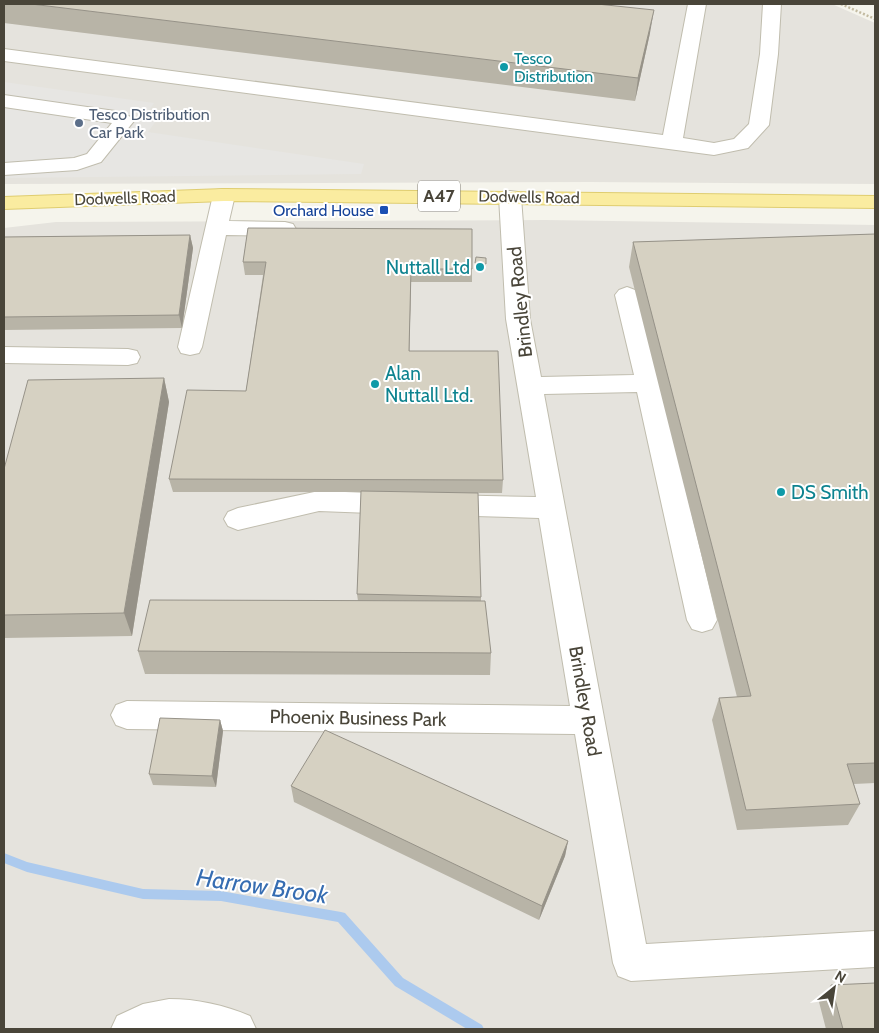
<svg xmlns="http://www.w3.org/2000/svg" width="879" height="1033" font-family="Cabin,sans-serif">
<style>
.industrial{fill:#e5e3dd}
.parking{fill:#e7e6e3}
.lines{fill:none;stroke-linecap:round;stroke-linejoin:round}
.stream{fill:#accaee;fill-rule:evenodd}
.minor-casing{stroke:#c0bdae;stroke-width:2}
.major-casing{stroke:#dfcd70;stroke-width:2}
.path{stroke:#c2baa0;stroke-width:2.5;stroke-dasharray:2 2;stroke-linecap:butt}
.minor{fill:#fff;fill-rule:evenodd}
.major{fill:#faeca0;fill-rule:evenodd}
.wall{fill:#b8b4a7}
.shaded-wall{fill:#969288}
.building{fill:#d6d1c2;stroke:#969288}
.culture-dot{fill:#0f9aa8;stroke:#fff;stroke-width:2}
.service-dot{fill:#5c6f8a;stroke:#fff;stroke-width:2}
.transit-dot{fill:#1a4fb4;stroke:#fff;stroke-width:2}
.labels{text-anchor:middle;dominant-baseline:central;stroke-width:4;stroke-linejoin:round;paint-order:stroke}
.far-culture-label{font-size:16px;fill:#0d838f;stroke:#fff;text-anchor:start}
.far-service-label{font-size:16px;fill:#4e5e75;stroke:#fff;text-anchor:start}
.far-street-label{font-size:16px;fill:#494539;stroke:#fff}
.far-transit-label{font-size:16px;fill:#164399;stroke:#fff;text-anchor:end}
.shield{fill:#fff;stroke:#807d74;stroke-width:1}
.shield-label{font-size:18px;font-weight:bold;fill:#494539}
.culture-label{font-size:19px;fill:#0d838f;stroke:#fff;text-anchor:start}
.street-label{font-size:19px;fill:#494539;stroke:#fff}
.near-water-label{font-size:24px;font-style:italic;fill:#366db2;stroke:#fff}
</style>
<rect width="100%" height="100%" fill="#f5f4ec"/>
<path class="industrial" d="M 4,4 L 832,4 L 875,23 L 875,184 L 590,182 L 4,184 Z
M 545,220 L 875,225 L 875,1029 L 4,1029 L 4,228 L 56,222 Z"/>
<path class="parking" d="M 4,82 L 154,103 L 148,112 L 161,114 L 148,132 L 364,164 L 361,174 L 4,178 Z"/>
<g class="lines">
<path class="stream" d="M 4,853 L 27,862 L 143,889 L 221,891 L 341,912 L 345,913 L 403,978 L 482,1025 L 484,1029 L 467,1029 L 395,986 L 338,922 L 221,901 L 143,899 L 27,872 L 4,863 Z"/>
<g class="minor-casing">
<path id="minor" d="M 688,4 L 706,4 L 683,138 L 714,143 L 734,139 L 749,124 L 760,54 L 763,4 L 781,4 L 778,54 L 769,125 L 748,148 L 714,155 L 4,61 L 4,49 L 663,135 Z
M 4,95 L 115,111 L 131,117 L 134,121 L 101,162 L 77,170 L 4,175 L 4,163 L 74,158 L 87,154 L 112,123 L 4,107 Z
M 224,189 L 232,190 L 235,195 L 229,221 L 285,222 L 293,224 L 296,229 L 293,234 L 285,236 L 226,235 L 202,347 L 199,353 L 190,355 L 181,353 L 178,347 L 213,195 L 216,190 Z
M 510,191 L 518,192 L 521,197 L 530,319 L 541,377 L 634,375 L 615,295 L 619,290 L 627,287 L 635,290 L 639,295 L 717,620 L 712,629 L 702,632 L 692,629 L 687,620 L 637,392 L 544,394 L 646,944 L 875,931 L 875,967 L 631,981 L 618,976 L 613,963 L 575,734 L 127,729 L 116,725 L 111,715 L 116,705 L 127,701 L 570,706 L 539,518 L 440,515 L 430,512 L 426,505 L 430,498 L 440,495 L 536,497 L 506,319 L 499,197 L 502,192 Z
M 4,347 L 128,349 L 137,351 L 140,357 L 137,363 L 128,365 L 4,363 Z
M 319,491 L 397,494 L 407,497 L 411,504 L 407,511 L 397,514 L 319,511 L 238,530 L 228,526 L 224,519 L 228,512 L 238,508 Z
M 169,999 C 197,999 224,1005 250,1016 L 256,1029 L 111,1029 L 117,1016 L 143,1004 Z"/>
</g>
<g class="major-casing">
<path id="major" d="M 224,189 L 875,196 L 875,208 L 224,201 L 4,209 L 4,197 Z"/>
</g>
<path class="path" d="M 841,4 L 875,19"/>
<use href="#minor" class="minor"/>
<use href="#major" class="major"/>
</g>
<path class="wall" d="M 4,4 L 597,4 L 650,33 L 635,101 L 4,23 Z
M 248,228 L 472,269 L 472,282 L 411,282 L 409,351 L 503,480 L 502,493 L 445,493 L 481,597 L 481,601 L 491,653 L 490,675 L 145,674 L 138,651 L 358,601 L 357,594 L 361,492 L 173,492 L 169,479 L 246,391 L 263,275 L 245,275 L 243,262 Z
M 875,234 L 875,783 L 854,784 L 860,804 L 848,825 L 737,830 L 712,720 L 719,698 L 737,697 L 629,267 L 633,242 Z
M 190,235 L 193,248 L 182,328 L 4,330 L 4,237 Z
M 486,258 L 485,270 L 475,270 L 475,263 Z
M 164,378 L 169,402 L 132,636 L 4,638 L 4,469 Z
M 220,720 L 223,731 L 216,787 L 153,785 L 149,774 Z
M 291,786 L 568,841 L 565,856 L 539,920 L 294,802 Z
M 831,985 L 875,1029 L 826,1029 L 819,1002 Z"/>
<path class="shaded-wall" d="M 654,10 L 650,33 L 635,101 L 638,78 Z
M 190,235 L 193,248 L 182,328 L 179,315 Z
M 411,269 L 411,282 L 409,364 L 409,351 Z
M 164,378 L 169,402 L 132,636 L 124,613 Z
M 220,720 L 223,731 L 216,787 L 212,776 Z
M 568,841 L 565,856 L 539,920 L 542,906 Z"/>
<path class="building" d="M 31,4 L 597,4 L 654,10 L 638,78 Z
M 248,228 L 472,229 L 472,269 L 411,269 L 409,351 L 498,351 L 503,480 L 169,479 L 187,390 L 246,391 L 266,262 L 243,262 Z
M 875,234 L 875,763 L 847,764 L 860,804 L 746,810 L 719,698 L 751,696 L 633,242 Z
M 190,235 L 179,315 L 4,317 L 4,237 Z
M 476,257 L 486,258 L 486,264 L 475,263 Z
M 164,378 L 124,613 L 4,615 L 4,469 L 28,380 Z
M 361,491 L 478,493 L 481,597 L 357,594 Z
M 150,600 L 485,601 L 491,653 L 138,651 Z
M 160,718 L 220,720 L 212,776 L 149,774 Z
M 325,730 L 568,841 L 542,906 L 291,786 Z
M 875,983 L 875,1029 L 843,1029 L 831,985 Z"/>
<g class="culture-dot">
<circle cx="504" cy="67" r="5"/>
<circle cx="480" cy="267" r="5"/>
<circle cx="375" cy="384" r="5"/>
<circle cx="781" cy="492" r="5"/>
</g>
<circle class="service-dot" cx="79" cy="123" r="5"/>
<rect class="transit-dot" x="379" y="205" width="10" height="10" rx="2.5"/>
<g class="labels">
<g class="far-culture-label">
<text x="514" y="58">Tesco<tspan x="514" dy="18">Distribution</tspan></text>
</g>
<g class="far-service-label">
<text x="89" y="114">Tesco Distribution<tspan x="89" dy="18">Car Park</tspan></text>
</g>
<g class="far-street-label">
<text transform="translate(529 197) rotate(1)">Dodwells Road</text>
<text transform="translate(125 198) rotate(-2)">Dodwells Road</text>
</g>
<g class="far-transit-label">
<text x="374" y="210">Orchard House</text>
</g>
<rect class="shield" x="418" y="180.5" width="42" height="31" rx="4"/>
<g class="shield-label">
<text x="439" y="196">A47</text>
</g>
<g class="culture-label">
<text x="470" y="267" text-anchor="end">Nuttall Ltd</text>
<text x="385" y="373">Alan<tspan x="385" dy="22">Nuttall Ltd.</tspan></text>
<text x="791" y="492">DS Smith</text>
</g>
<g class="street-label">
<text transform="translate(520 302) rotate(-96)">Brindley Road</text>
<text transform="translate(585 701) rotate(80)">Brindley Road</text>
<text transform="translate(358 718) rotate(1)">Phoenix Business Park</text>
</g>
<g class="near-water-label">
<text transform="translate(262 886) rotate(8)">Harrow Brook</text>
</g>
</g>
<rect width="879" height="1033" fill="none" stroke="#494539" stroke-width="10"/>
<g transform="translate(834 988) rotate(30)" stroke="#ffffff" stroke-width="4" paint-order="stroke">
<path d="M0-4L9 19L0 12L-9 19Z" fill="#494539"/>
<text y="-8" font-size="14" font-weight="bold" text-anchor="middle" fill="#494539">N</text>
</g>
</svg>
